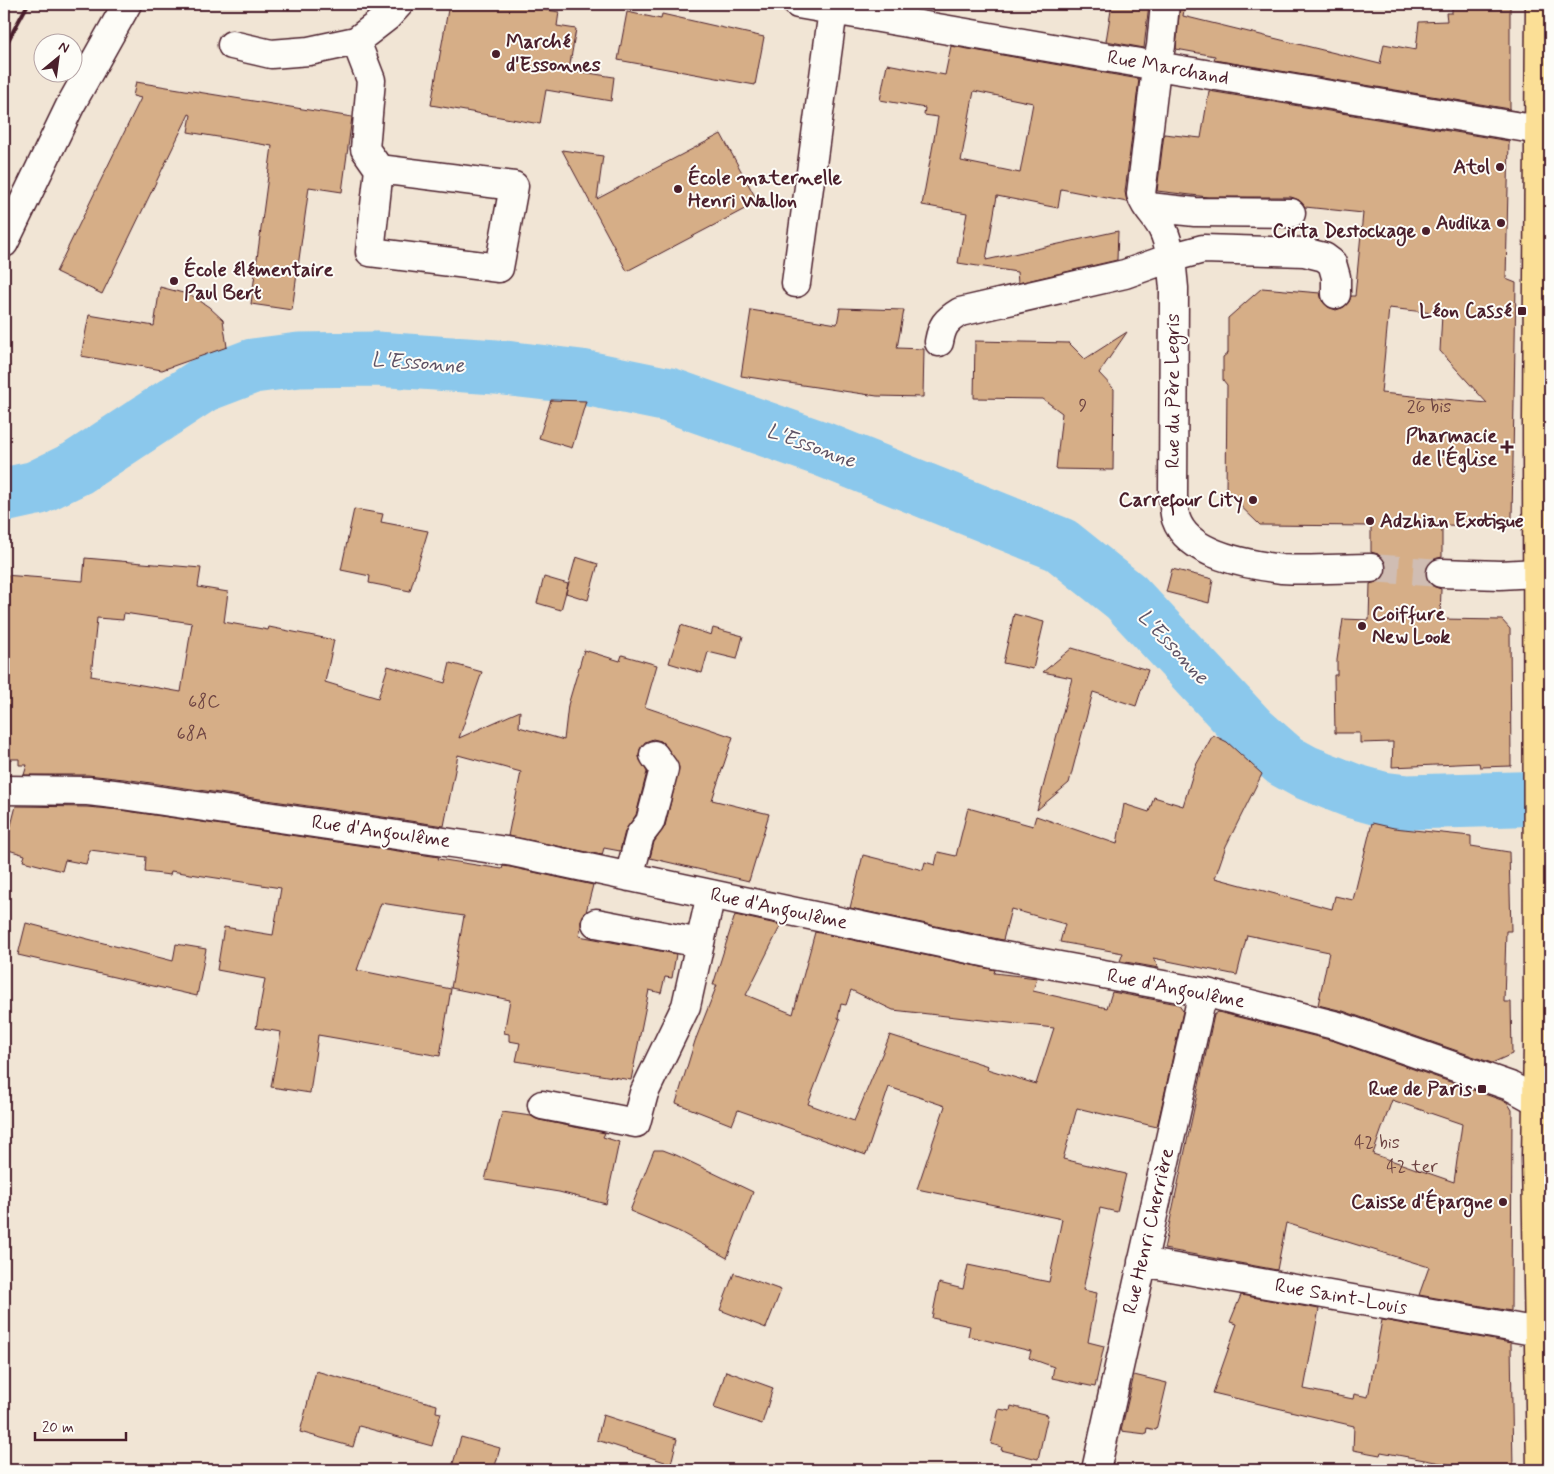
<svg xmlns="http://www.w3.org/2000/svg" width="1554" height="1474" font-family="Mynerve,sans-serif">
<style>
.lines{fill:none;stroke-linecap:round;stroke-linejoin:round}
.river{stroke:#8bc8ec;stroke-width:55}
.building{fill:#d6ae87;stroke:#4a1f2b;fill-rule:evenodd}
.minor-tunnel{stroke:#d0bdb3;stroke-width:28;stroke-dasharray:28 14;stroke-linecap:butt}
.minor-casing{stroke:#4a1f2b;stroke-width:31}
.major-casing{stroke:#4a1f2b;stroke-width:31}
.minor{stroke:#fdfcf7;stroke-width:28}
.major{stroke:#fbdf96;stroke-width:28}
.rail{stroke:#4a1f2b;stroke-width:4}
.poi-dot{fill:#4a1f2b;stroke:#fdfcf7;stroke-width:2}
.labels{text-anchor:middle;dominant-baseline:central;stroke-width:4;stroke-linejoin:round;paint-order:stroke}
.number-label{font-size:18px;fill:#6d4342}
.poi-label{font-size:20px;font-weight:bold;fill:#4a1f2b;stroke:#fdfcf7;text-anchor:end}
.street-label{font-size:20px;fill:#4a1f2b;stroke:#fdfcf7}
.water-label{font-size:21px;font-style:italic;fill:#5e5265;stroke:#fdfcf7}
</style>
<rect width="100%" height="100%" fill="#f1e5d5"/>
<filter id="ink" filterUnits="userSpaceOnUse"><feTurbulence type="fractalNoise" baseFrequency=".02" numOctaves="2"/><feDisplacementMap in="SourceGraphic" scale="10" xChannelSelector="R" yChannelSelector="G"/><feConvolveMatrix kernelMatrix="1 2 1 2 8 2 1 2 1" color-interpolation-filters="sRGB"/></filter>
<g filter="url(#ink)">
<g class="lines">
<path class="river" d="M 4,495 L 36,488 L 77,468 L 203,385 L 253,366 L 299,360 L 376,359 L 496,367 L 581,377 L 669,395 L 822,449 L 1061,545 L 1126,597 L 1252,732 L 1285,761 L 1305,772 L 1353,791 L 1382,799 L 1407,802 L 1550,798"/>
</g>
<path class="building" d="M 449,4 L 511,4 L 559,12 L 557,26 L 576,29 L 569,70 L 614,77 L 611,101 L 546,90 L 540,124 L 431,105 Z
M 1112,4 L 1149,4 L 1144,48 L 1106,41 Z
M 1180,4 L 1185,4 L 1183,16 L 1380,64 L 1384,44 L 1416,50 L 1419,22 L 1447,21 L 1446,13 L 1452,13 L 1452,4 L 1510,4 L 1510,109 L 1214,60 L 1215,56 L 1176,49 Z
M 627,12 L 661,19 L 662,14 L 764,37 L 755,85 L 618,60 Z
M 951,46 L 1139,79 L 1125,192 L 1127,202 L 1061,189 L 1058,208 L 997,196 L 986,260 L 1118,231 L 1117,260 L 1018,283 L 1017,272 L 958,263 L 967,213 L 922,205 L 938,117 L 924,115 L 925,108 L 880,100 L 887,64 L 945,75 ZM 974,91 L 1033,103 L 1020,173 L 961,161 Z
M 136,82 L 352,117 L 342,192 L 309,187 L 292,310 L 251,304 L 272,146 L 188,132 L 191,115 L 189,114 L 102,294 L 56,272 L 141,98 L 133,96 Z
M 1209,91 L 1509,141 L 1506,279 L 1516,283 L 1512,518 L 1504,526 L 1442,525 L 1442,557 L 1434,559 L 1428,564 L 1425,573 L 1427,580 L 1432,586 L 1441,589 L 1440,619 L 1502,620 L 1510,629 L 1511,766 L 1480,767 L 1479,763 L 1392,767 L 1393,742 L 1360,743 L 1360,733 L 1335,733 L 1334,675 L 1337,675 L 1337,660 L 1343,619 L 1369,620 L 1370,584 L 1379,581 L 1384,576 L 1387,568 L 1384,560 L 1378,554 L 1371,552 L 1371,526 L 1260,525 L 1226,492 L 1227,385 L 1223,380 L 1223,357 L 1228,353 L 1228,318 L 1262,288 L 1320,293 L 1322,301 L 1328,307 L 1336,310 L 1344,307 L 1349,302 L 1351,296 L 1355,296 L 1363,213 L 1305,207 L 1299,200 L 1291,197 L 1208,197 L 1157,191 L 1164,134 L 1201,138 ZM 1389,308 L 1442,314 L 1440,351 L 1487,403 L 1381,393 Z
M 721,134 L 758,202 L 627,271 L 562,150 L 603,156 L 597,199 Z
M 160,287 L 191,295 L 209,307 L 223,320 L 227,347 L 162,370 L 81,356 L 89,315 L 154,326 Z
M 840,308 L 904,310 L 897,348 L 924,349 L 923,397 L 877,396 L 741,376 L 751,310 L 837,324 Z
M 1127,332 L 1099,373 L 1114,389 L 1113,470 L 1056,469 L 1062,413 L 1043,399 L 974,398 L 975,341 L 1069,343 L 1085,359 Z
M 551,400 L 586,401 L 572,448 L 539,438 Z
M 354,509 L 383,514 L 381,522 L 428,531 L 410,591 L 369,583 L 370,576 L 341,570 Z
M 576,557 L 598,564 L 588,600 L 566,593 Z
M 85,558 L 201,568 L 198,587 L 228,592 L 224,622 L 268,630 L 269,627 L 334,640 L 325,682 L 378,698 L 388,666 L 445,683 L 450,663 L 482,672 L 459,738 L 520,711 L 519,727 L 564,740 L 568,705 L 584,650 L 620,661 L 622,655 L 657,665 L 645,707 L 733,737 L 712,800 L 769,814 L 749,881 L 650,858 L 654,842 L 665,826 L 679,767 L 666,746 L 661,741 L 653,739 L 645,742 L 640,749 L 639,757 L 647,772 L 636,815 L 625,831 L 620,851 L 604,848 L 602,855 L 508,836 L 521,772 L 458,755 L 444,826 L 124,779 L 88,775 L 24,775 L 27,765 L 19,765 L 19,759 L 4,759 L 4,575 L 83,581 ZM 124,613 L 192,623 L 181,692 L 91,676 L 97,618 L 123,620 Z
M 1172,569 L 1213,579 L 1209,603 L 1166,592 Z
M 544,577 L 568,584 L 561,610 L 537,603 Z
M 1014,614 L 1044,622 L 1033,669 L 1003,663 Z
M 681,625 L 711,635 L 713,628 L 743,636 L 737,659 L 708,652 L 702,673 L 669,663 Z
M 1072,648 L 1148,670 L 1136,706 L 1093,692 L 1069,783 L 1037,810 L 1072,678 L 1043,672 Z
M 1213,735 L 1227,742 L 1262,774 L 1226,846 L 1215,878 L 1332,909 L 1335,896 L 1353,900 L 1372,823 L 1394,828 L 1471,836 L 1471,846 L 1509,852 L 1511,931 L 1506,931 L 1504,1002 L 1511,1002 L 1512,1054 L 1492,1063 L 1343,1011 L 1318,1005 L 1329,952 L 1247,935 L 1237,975 L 1153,958 L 1159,968 L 1120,961 L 1123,953 L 1060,942 L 1065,924 L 1011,909 L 1003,940 L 850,908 L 863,855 L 923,870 L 925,862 L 935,865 L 938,852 L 956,856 L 968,808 L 1033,826 L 1036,816 L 1117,844 L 1124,804 L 1149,812 L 1154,797 L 1183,806 L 1195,767 Z
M 16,806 L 87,807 L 120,810 L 439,857 L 438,859 L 502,869 L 503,866 L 510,867 L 593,885 L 586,912 L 581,920 L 581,927 L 579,936 L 676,954 L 672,978 L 665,977 L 661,993 L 649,990 L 631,1080 L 516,1061 L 520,1043 L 509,1041 L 509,1034 L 504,1033 L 510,1000 L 451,988 L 464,916 L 381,903 L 357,970 L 451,989 L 440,1056 L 318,1035 L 310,1093 L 271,1087 L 281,1032 L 256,1028 L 265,979 L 217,970 L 224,927 L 273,935 L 281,888 L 171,871 L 170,875 L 145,872 L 146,857 L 90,850 L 86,864 L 65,860 L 62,871 L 23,861 L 25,855 L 5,849 Z
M 735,915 L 781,925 L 746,995 L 793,1014 L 815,932 L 995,970 L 994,973 L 1037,978 L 1033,991 L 1107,1008 L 1112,992 L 1178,1004 L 1183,1011 L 1157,1127 L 1077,1108 L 1063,1159 L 1126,1174 L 1117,1212 L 1100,1208 L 1083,1290 L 1097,1293 L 1088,1342 L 1104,1346 L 1095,1387 L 1052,1378 L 1054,1367 L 1029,1358 L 1031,1351 L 968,1336 L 970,1326 L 932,1318 L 939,1283 L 963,1289 L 968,1265 L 1049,1282 L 1062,1219 L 917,1189 L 945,1106 L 889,1087 L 866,1155 L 738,1110 L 732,1125 L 676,1103 L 695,1041 L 717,985 L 713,985 ZM 851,990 L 893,1010 L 1054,1028 L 1036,1084 L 987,1069 L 988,1066 L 890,1035 L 854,1121 L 808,1104 L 840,1019 L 838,1018 L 841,1004 L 846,1005 Z
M 26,923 L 173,961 L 176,944 L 206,949 L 197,996 L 18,955 Z
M 1218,1012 L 1334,1041 L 1507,1102 L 1512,1110 L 1511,1311 L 1419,1295 L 1429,1267 L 1286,1223 L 1277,1270 L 1164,1249 L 1214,1015 ZM 1392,1100 L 1462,1124 L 1454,1182 L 1373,1154 Z
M 502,1112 L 531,1116 L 539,1120 L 605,1133 L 603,1137 L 619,1142 L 606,1204 L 559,1192 L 485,1180 Z
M 654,1150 L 663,1150 L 676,1155 L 753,1192 L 727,1258 L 680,1232 L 630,1211 Z
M 734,1273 L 781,1290 L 766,1328 L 720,1310 Z
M 1241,1295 L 1319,1309 L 1304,1389 L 1353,1399 L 1354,1394 L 1368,1397 L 1382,1320 L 1511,1343 L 1513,1470 L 1479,1470 L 1381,1452 L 1380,1455 L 1353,1450 L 1354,1426 L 1213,1393 L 1237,1324 L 1230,1322 Z
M 316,1371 L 437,1405 L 436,1412 L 441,1413 L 432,1446 L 359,1426 L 353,1447 L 300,1432 Z
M 726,1371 L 773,1388 L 762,1424 L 714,1408 Z
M 1134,1375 L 1167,1383 L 1156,1430 L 1147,1428 L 1146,1434 L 1121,1431 Z
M 1011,1406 L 1048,1415 L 1038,1459 L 1001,1450 L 1002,1447 L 991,1444 L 999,1409 L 1010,1411 Z
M 603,1415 L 677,1439 L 671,1464 L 597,1440 Z
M 461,1437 L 500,1448 L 494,1470 L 451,1470 Z"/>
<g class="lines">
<path class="minor-tunnel" d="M 1371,568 L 1441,573"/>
<g class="minor-casing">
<path id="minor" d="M 798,4 L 1157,66 L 1539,130
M 1165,4 L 1161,46 L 1155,76 L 1141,194 C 1144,207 1157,217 1163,230 C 1171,247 1172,269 1174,288 L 1173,497 C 1174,504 1174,513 1176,519 C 1188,555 1250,565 1282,569 C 1310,571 1343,568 1371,568
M 356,41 L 371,80 L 365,149 L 379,169 L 370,252 L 499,268 L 514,186 L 379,169
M 232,45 L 271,54 L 309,51 L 356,41 L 387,17 L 399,4
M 1149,207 L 1195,212 L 1291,213
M 4,243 L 70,106 L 127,4
M 796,283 L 833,10
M 939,342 C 942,326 945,321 960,312 L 1125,274 L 1170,258 L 1203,249 L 1304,252 L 1324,257 L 1332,263 L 1336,277 L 1336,294
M 1441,573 L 1500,575 L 1537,573
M 4,790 L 88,791 L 122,795 L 513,852 L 993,954 L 1207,993 L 1338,1026 L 1510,1086 L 1550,1108
M 629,877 L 640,835 L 650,822 L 664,769 L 654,755
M 596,923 L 700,943 L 711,894
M 542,1105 L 636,1123 L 644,1093 L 686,1006 L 700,943
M 1142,1262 L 1539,1332
M 1096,1470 L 1200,1005 L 1207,993"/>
</g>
<g class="major-casing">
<path id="major" d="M 1540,4 L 1537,418 L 1538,1044 L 1536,1157 L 1541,1470"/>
</g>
<use href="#minor" class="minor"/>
<use href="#major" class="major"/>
<path class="rail" d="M 4,15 L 10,4
M 4,48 L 28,4"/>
</g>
</g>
<g class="poi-dot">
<circle cx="496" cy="54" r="5"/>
<circle cx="1500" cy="167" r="5"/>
<circle cx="678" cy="189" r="5"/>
<circle cx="1501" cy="223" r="5"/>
<circle cx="1426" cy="231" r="5"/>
<circle cx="174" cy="281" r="5"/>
<rect x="1517" y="306" width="10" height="10" rx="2.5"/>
<path d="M1504.5 439.5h5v5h5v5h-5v5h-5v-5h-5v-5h5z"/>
<circle cx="1253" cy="500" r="5"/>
<circle cx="1370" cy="521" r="5"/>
<circle cx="1362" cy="626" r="5"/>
<rect x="1477" y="1084" width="10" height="10" rx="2.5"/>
<circle cx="1503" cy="1202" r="5"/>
</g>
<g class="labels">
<g class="number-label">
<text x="1083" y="406">9</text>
<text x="1429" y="407">26 bis</text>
<text x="204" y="702">68C</text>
<text x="192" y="734">68A</text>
<text x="1377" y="1143">42 bis</text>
<text x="1412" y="1167">42 ter</text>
</g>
<g class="poi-label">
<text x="506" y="42" text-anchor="start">Marché<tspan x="506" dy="23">d'Essonnes</tspan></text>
<text x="1490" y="167">Atol</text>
<text x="688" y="178" text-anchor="start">École maternelle<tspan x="688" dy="23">Henri Wallon</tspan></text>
<text x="1491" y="223">Audika</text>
<text x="1416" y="231">Cirta Destockage</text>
<text x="184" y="270" text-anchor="start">École élémentaire<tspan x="184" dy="23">Paul Bert</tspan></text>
<text x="1512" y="311">Léon Cassé</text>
<text x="1497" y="436">Pharmacie<tspan x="1497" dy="23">de l'Église</tspan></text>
<text x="1243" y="500">Carrefour City</text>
<text x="1380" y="521" text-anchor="start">Adzhian Exotique</text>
<text x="1372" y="614" text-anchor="start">Coiffure<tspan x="1372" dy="23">New Look</tspan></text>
<text x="1472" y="1089">Rue de Paris</text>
<text x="1493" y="1202">Caisse d'Épargne</text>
</g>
<g class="street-label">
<text transform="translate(1168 68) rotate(10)">Rue Marchand</text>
<text transform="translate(1173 391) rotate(-90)">Rue du Père Legris</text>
<text transform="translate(381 832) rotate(8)">Rue d'Angoulême</text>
<text transform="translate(779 909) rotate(12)">Rue d'Angoulême</text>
<text transform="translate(1176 989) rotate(11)">Rue d'Angoulême</text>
<text transform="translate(1149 1231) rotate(-77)">Rue Henri Cherrière</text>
<text transform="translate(1341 1297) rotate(10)">Rue Saint-Louis</text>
</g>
<g class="water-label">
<text transform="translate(418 363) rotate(4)">L'Essonne</text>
<text transform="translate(811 446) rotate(20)">L'Essonne</text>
<text transform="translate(1173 647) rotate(47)">L'Essonne</text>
</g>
</g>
<rect width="1554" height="1474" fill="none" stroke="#fdfcf7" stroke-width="20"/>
<rect x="10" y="10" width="1534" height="1454" fill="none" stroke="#4a1f2b" stroke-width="2" filter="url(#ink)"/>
<g transform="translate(58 58) rotate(29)"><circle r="24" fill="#fdfcf7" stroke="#b5a4a5"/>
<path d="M0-4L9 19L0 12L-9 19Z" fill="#4a1f2b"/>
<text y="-8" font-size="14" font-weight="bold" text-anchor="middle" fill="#4a1f2b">N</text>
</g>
<path d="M35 1432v8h91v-8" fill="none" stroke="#4a1f2b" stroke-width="2.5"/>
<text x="42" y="1432" font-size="15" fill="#4a1f2b" stroke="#fdfcf7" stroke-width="4" paint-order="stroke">20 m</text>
</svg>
